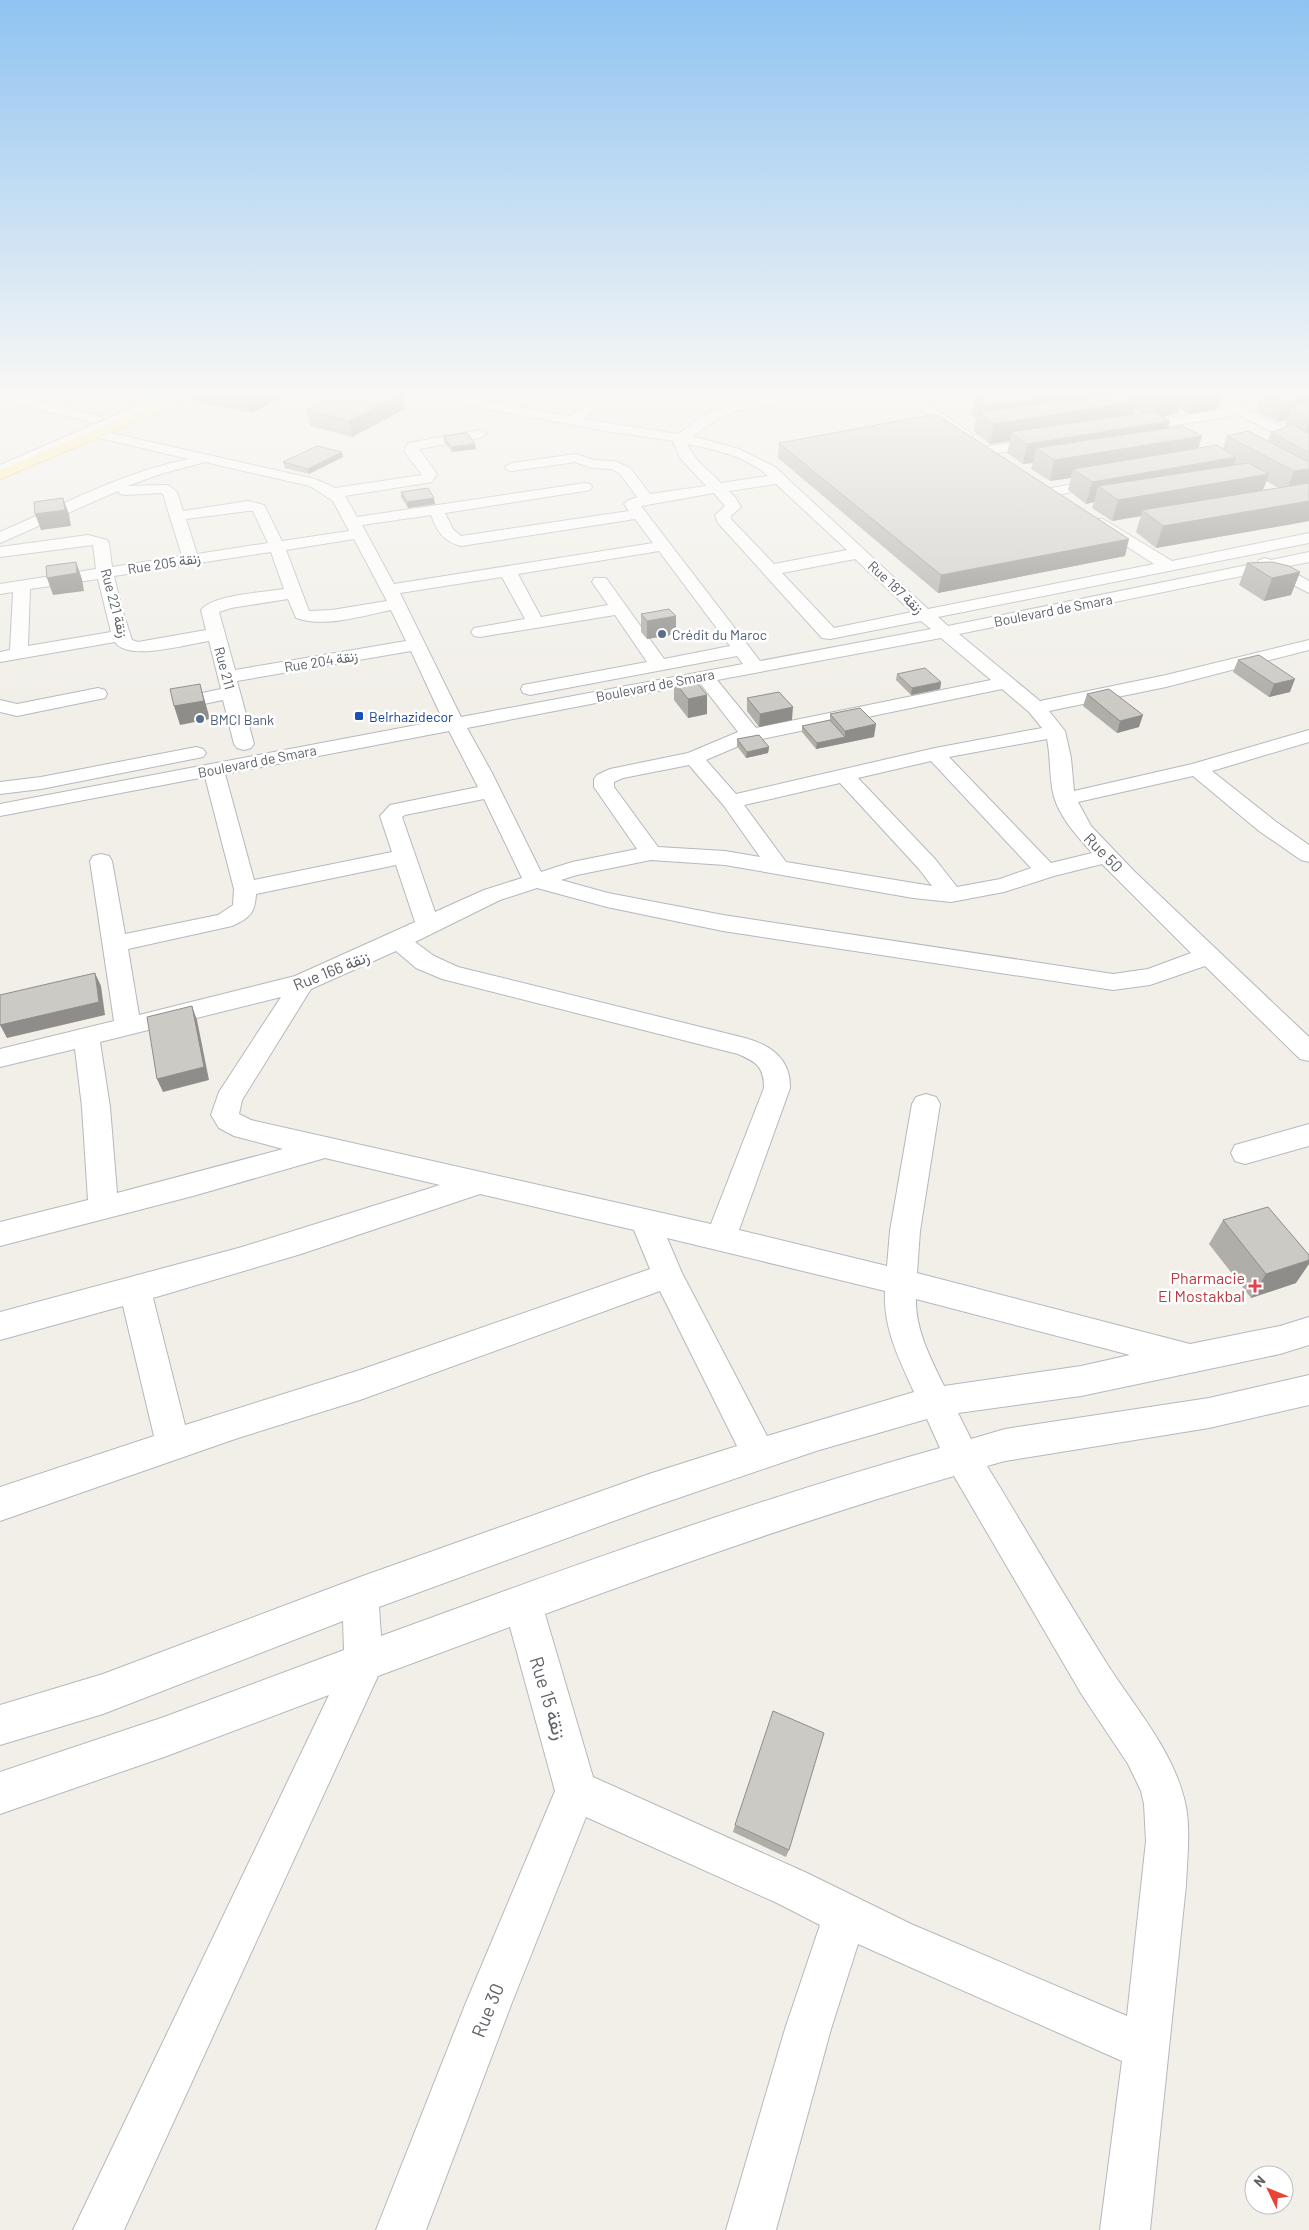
<svg xmlns="http://www.w3.org/2000/svg" width="1309" height="2230" font-family="Barlow,Vazirmatn,sans-serif">
<style>
.lines{fill:none;stroke-linecap:round;stroke-linejoin:round}
.minor-casing{stroke:#b5b8bc;stroke-width:2}
.major-casing{stroke:#f2c960;stroke-width:2}
.minor{fill:#fff;fill-rule:evenodd}
.major{fill:#fff2af;fill-rule:evenodd}
.wall{fill:#afaea9;fill-rule:evenodd}
.shaded-wall{fill:#8f8d8a}
.building{fill:#cccac5;stroke:#8f8d8a}
.service-dot{fill:#5c6f8a;stroke:#fff;stroke-width:2}
.transit-dot{fill:#1a4fb4;stroke:#fff;stroke-width:2}
.health-dot{fill:#e0444e;stroke:#fff;stroke-width:2}
.labels{text-anchor:middle;dominant-baseline:central;stroke-width:5;stroke-linejoin:round;paint-order:stroke}
.far-street-label{font-size:14px;fill:#5f6368;stroke:#fff}
.far-service-label{font-size:14px;fill:#4e5e75;stroke:#fff;text-anchor:start}
.far-transit-label{font-size:14px;fill:#164399;stroke:#fff;text-anchor:start}
.street-label{font-size:16px;fill:#5f6368;stroke:#fff}
.health-label{font-size:16px;fill:#be3a42;stroke:#fff;text-anchor:end}
.near-street-label{font-size:19px;fill:#5f6368;stroke:#fff}
</style>
<rect width="100%" height="100%" fill="#f1efe8"/>
<g class="lines">
<g class="minor-casing">
<path id="minor" d="M 174,390 L 191,390 L 102,431 L 315,479 L 335,488 L 422,475 L 404,451 L 408,443 L 480,430 L 487,434 L 480,438 L 419,449 L 437,474 L 432,482 L 345,496 L 357,517 L 585,483 L 590,484 L 592,487 L 590,490 L 585,491 L 445,513 L 453,529 L 461,536 L 629,511 L 624,504 L 627,501 L 637,497 L 620,474 L 612,469 L 592,468 L 575,462 L 512,471 L 507,470 L 505,467 L 512,463 L 576,454 L 594,460 L 615,461 L 630,468 L 650,494 L 706,486 L 680,458 L 673,441 L 606,431 L 407,394 L 401,390 L 427,390 L 570,416 L 605,390 L 620,390 L 583,419 L 678,434 C 689,426 701,416 713,410 C 747,395 812,390 849,390 L 843,394 L 737,411 L 721,417 L 692,436 L 739,449 L 775,467 L 928,609 L 1154,564 L 1093,525 L 1090,522 L 1093,519 L 1103,519 L 1172,561 L 1309,533 L 1309,543 L 938,617 L 948,626 L 1257,563 L 1259,560 L 1265,558 L 1271,560 L 1309,552 L 1309,562 L 1284,567 L 1309,581 L 1309,593 L 1266,571 L 959,634 L 1040,701 L 1166,675 L 1309,640 L 1309,650 L 1166,687 L 1049,711 L 1065,731 L 1071,758 L 1074,791 L 1192,764 L 1309,730 L 1309,742 L 1212,771 L 1275,821 L 1309,845 L 1309,862 L 1301,860 L 1259,831 L 1193,776 L 1078,802 L 1091,826 L 1134,871 L 1309,1037 L 1309,1061 L 1300,1059 L 1205,966 L 1150,985 L 1113,990 L 723,931 L 607,907 L 537,888 L 500,900 L 415,942 L 434,956 L 458,967 L 745,1038 C 771,1045 791,1059 790,1088 L 739,1230 L 887,1266 L 890,1231 L 912,1104 L 916,1097 L 926,1094 L 936,1097 L 940,1104 L 920,1231 L 917,1273 L 1190,1344 L 1280,1326 L 1309,1317 L 1309,1345 L 1280,1354 L 1081,1396 L 958,1413 L 971,1439 L 1005,1429 L 1209,1398 L 1309,1375 L 1309,1405 L 1209,1428 L 1005,1461 L 987,1466 C 1028,1533 1067,1601 1109,1667 C 1137,1710 1173,1751 1185,1802 C 1191,1828 1187,1858 1186,1885 L 1150,2230 L 1100,2230 L 1122,2061 L 858,1944 L 831,2029 L 776,2230 L 726,2230 L 785,2029 L 820,1925 L 777,1903 L 586,1817 L 511,2005 L 426,2230 L 376,2230 L 465,2005 L 555,1791 L 510,1627 L 378,1676 L 124,2230 L 73,2230 L 329,1695 L 164,1757 L 0,1814 L 0,1772 L 164,1717 L 344,1650 L 343,1621 L 103,1714 L 0,1745 L 0,1705 L 103,1674 L 360,1577 L 652,1473 L 737,1446 L 660,1291 L 360,1400 L 238,1438 L 0,1521 L 0,1487 L 154,1436 L 123,1306 L 0,1340 L 0,1312 L 242,1247 L 440,1185 L 325,1158 L 193,1196 L 0,1246 L 0,1222 L 88,1200 L 82,1107 L 75,1049 L 0,1067 L 0,1049 L 114,1021 L 90,861 L 93,856 L 101,854 L 109,856 L 112,861 L 125,934 L 218,915 L 233,905 L 234,889 L 205,777 L 0,816 L 0,804 L 443,720 L 411,651 L 237,681 L 254,744 L 251,748 L 244,750 L 237,748 L 234,744 L 223,700 L 190,707 L 183,705 L 180,701 L 183,697 L 221,689 L 209,641 C 187,644 128,662 115,642 L 0,662 L 0,652 L 10,650 L 13,592 L 0,594 L 0,584 L 96,569 L 93,545 L 0,557 L 0,547 L 88,535 L 107,540 L 109,543 L 112,567 L 182,556 L 163,494 L 160,493 L 125,495 L 120,494 L 118,491 L 0,543 L 0,532 C 62,505 123,472 189,459 L 99,438 L 93,435 L 0,474 L 0,465 ZM 687,444 C 714,449 748,457 768,476 L 721,483 L 697,460 ZM 205,462 L 310,486 L 333,501 L 349,531 L 282,541 L 264,505 L 248,501 L 183,511 L 177,492 L 168,485 L 127,486 L 164,473 ZM 776,484 L 847,550 L 774,564 L 731,519 L 731,516 L 741,507 L 735,497 L 729,491 ZM 714,493 L 725,506 L 715,515 L 718,523 L 822,638 L 830,639 L 921,621 L 931,629 L 760,661 L 641,506 ZM 248,511 L 253,511 L 268,543 L 197,554 L 186,519 ZM 431,515 C 437,531 443,541 461,546 L 635,519 L 653,543 L 394,584 L 362,525 ZM 354,539 L 387,601 L 332,610 L 309,611 L 286,550 ZM 659,551 L 730,646 L 664,659 L 606,578 L 594,578 L 592,582 L 608,605 L 541,617 L 518,574 ZM 271,552 L 284,589 C 266,592 212,595 201,610 L 206,630 L 138,642 L 132,640 L 122,609 L 114,576 ZM 855,559 L 912,612 L 834,628 L 782,573 ZM 502,577 L 525,619 L 474,628 L 471,632 L 474,636 L 480,637 L 615,615 L 647,662 L 523,685 L 521,689 L 523,693 L 530,695 L 737,656 L 743,664 L 461,717 L 400,593 ZM 98,579 L 111,632 L 28,646 L 30,589 ZM 288,599 L 296,618 C 326,628 361,616 391,610 L 406,641 L 235,670 L 219,612 L 231,608 ZM 941,638 L 991,680 L 756,728 L 717,680 ZM 700,683 L 738,732 L 688,753 L 610,769 L 597,775 L 594,779 L 594,787 L 637,849 L 572,862 L 541,872 L 492,773 L 467,728 ZM 1002,689 L 1029,712 L 1042,728 L 935,748 L 736,794 L 706,760 L 748,742 ZM 449,731 L 478,787 L 390,805 L 380,816 L 392,852 L 254,880 L 225,774 ZM 1047,739 C 1051,758 1049,779 1054,797 C 1060,818 1078,837 1092,853 L 1051,863 L 949,757 ZM 931,761 L 1031,868 L 1000,879 L 957,887 L 935,859 L 858,778 ZM 689,765 L 724,806 L 760,857 L 725,851 L 658,847 L 614,787 L 614,782 L 623,778 ZM 840,783 L 919,869 L 932,886 L 786,862 L 744,805 ZM 484,799 L 522,878 L 484,890 L 435,912 L 402,817 L 405,815 ZM 651,860 L 725,865 L 913,898 L 951,902 L 1004,892 L 1054,876 L 1102,864 L 1191,953 L 1148,969 L 1113,974 L 723,915 L 608,893 L 561,880 L 577,875 ZM 396,865 L 415,922 L 295,976 L 139,1015 L 128,949 L 232,926 C 250,918 255,913 256,894 ZM 396,951 L 416,968 L 442,979 L 738,1054 C 756,1062 764,1066 764,1088 L 711,1224 L 251,1120 L 239,1114 L 242,1100 L 311,989 ZM 281,997 L 219,1092 L 211,1115 L 219,1128 L 234,1136 L 283,1149 L 117,1193 L 110,1107 L 100,1042 ZM 480,1194 L 634,1230 L 650,1269 L 360,1370 L 185,1425 L 153,1298 L 301,1254 ZM 667,1238 L 885,1291 C 883,1328 899,1359 914,1392 L 767,1436 L 682,1273 ZM 916,1299 L 1130,1355 L 1081,1366 L 944,1386 C 931,1359 915,1329 916,1299 ZM 927,1419 L 940,1448 C 751,1501 566,1568 381,1636 L 379,1607 L 652,1507 L 816,1451 ZM 954,1476 L 1082,1695 L 1128,1764 L 1141,1791 L 1144,1804 L 1146,1841 L 1127,2016 L 911,1924 L 807,1873 L 593,1777 L 545,1614 C 680,1564 816,1516 954,1476 Z
M 892,390 L 907,390 L 973,435 L 971,438 L 961,438 Z
M 1193,390 L 1209,390 L 1309,441 L 1309,450 L 1238,415 L 1133,432 L 1126,428 L 1133,424 L 1226,409 Z
M 0,392 L 100,416 L 102,419 L 95,423 L 0,400 Z
M 1044,438 L 1049,439 L 1051,442 L 1049,445 L 989,454 L 982,450 L 989,446 Z
M 1104,478 L 1109,479 L 1111,482 L 1109,485 L 1052,496 L 1047,495 L 1045,492 L 1047,489 L 1052,488 Z
M 98,688 L 105,690 L 107,694 L 105,698 L 17,716 L 0,712 L 0,700 L 17,704 Z
M 196,747 L 203,749 L 206,753 L 203,757 L 41,789 L 0,794 L 0,782 L 41,777 Z
M 1309,1124 L 1309,1146 L 1245,1164 L 1235,1161 L 1231,1153 L 1235,1145 Z"/>
</g>
<g class="major-casing">
<path id="major" d="M 188,390 L 206,390 L 205,393 L 0,479 L 0,470 Z"/>
</g>
<use href="#minor" class="minor"/>
<use href="#major" class="major"/>
</g>
<path class="wall" d="M 192,390 L 296,390 L 251,413 L 195,402 Z
M 1007,390 L 1224,390 L 1218,409 L 1189,414 L 1178,408 L 1177,413 L 1163,417 L 1170,421 L 1168,428 L 1202,436 L 1198,448 L 1223,449 L 1227,436 L 1268,441 L 1271,432 L 1288,427 L 1285,426 L 1287,420 L 1277,422 L 1256,411 L 1262,391 L 1309,390 L 1309,521 L 1156,548 L 1136,532 L 1141,516 L 1112,521 L 1092,508 L 1094,502 L 1086,504 L 1068,490 L 1071,478 L 1050,481 L 1031,469 L 1033,463 L 1023,464 L 1007,453 L 1010,441 L 990,444 L 974,432 L 976,419 L 971,414 L 975,395 ZM 1135,409 L 1142,413 L 1133,414 ZM 1266,481 L 1278,488 L 1263,490 Z
M 405,409 L 352,437 L 310,426 L 307,410 Z
M 443,436 L 476,449 L 452,452 L 444,442 Z
M 779,443 L 1125,556 L 938,593 L 778,458 Z
M 342,452 L 343,457 L 309,474 L 285,468 L 283,462 Z
M 401,492 L 435,504 L 408,508 L 401,497 Z
M 1247,563 L 1300,572 L 1291,595 L 1264,601 L 1239,585 Z
M 641,614 L 676,634 L 647,639 L 641,632 Z
M 1238,660 L 1290,692 L 1269,697 L 1233,672 Z
M 897,674 L 941,682 L 940,689 L 911,695 L 896,680 Z
M 674,681 L 707,695 L 707,714 L 688,718 L 674,700 Z
M 1087,694 L 1139,727 L 1117,733 L 1083,706 Z
M 747,698 L 792,720 L 759,727 L 747,711 Z
M 830,714 L 874,737 L 816,749 L 802,732 L 802,726 L 830,720 Z
M 737,739 L 769,747 L 768,753 L 746,758 L 737,746 Z
M 1223,1220 L 1296,1283 L 1251,1298 L 1209,1244 Z
M 735,1825 L 789,1850 L 786,1857 L 733,1832 Z"/>
<path class="shaded-wall" d="M 262,390 L 296,390 L 251,413 L 247,397 Z
M 1100,390 L 1115,390 L 1111,405 L 1137,401 L 1132,421 L 1011,432 L 1010,441 L 990,444 L 994,424 L 986,418 L 988,406 Z
M 1218,390 L 1224,390 L 1218,409 L 1189,414 L 1195,394 Z
M 1182,393 L 1177,413 L 1154,419 L 1159,399 Z
M 403,394 L 405,409 L 352,437 L 349,421 Z
M 1309,397 L 1309,415 L 1292,406 L 1287,420 L 1277,422 L 1284,402 Z
M 1170,421 L 1165,441 L 1036,448 L 1033,463 L 1023,464 L 1027,444 Z
M 1309,421 L 1309,435 L 1303,436 Z
M 1202,436 L 1196,456 L 1073,469 L 1071,478 L 1050,481 L 1054,460 Z
M 475,444 L 476,449 L 452,452 L 451,447 Z
M 342,452 L 343,457 L 309,474 L 308,469 Z
M 1236,457 L 1230,478 L 1098,486 L 1094,502 L 1086,504 L 1092,482 Z
M 1309,469 L 1309,488 L 1286,492 L 1294,471 Z
M 1269,474 L 1261,495 L 1142,510 L 1141,516 L 1112,521 L 1118,500 Z
M 63,498 L 69,514 L 71,526 L 41,530 L 35,514 Z
M 434,498 L 435,504 L 408,508 L 407,502 Z
M 1309,501 L 1309,521 L 1156,548 L 1163,526 Z
M 1129,539 L 1125,556 L 938,593 L 941,575 Z
M 76,562 L 82,579 L 84,591 L 53,595 L 47,578 Z
M 1300,572 L 1291,595 L 1264,601 L 1272,578 Z
M 676,616 L 676,634 L 647,639 L 647,621 Z
M 1295,679 L 1290,692 L 1269,697 L 1274,684 Z
M 941,682 L 940,689 L 911,695 L 912,688 Z
M 200,684 L 210,719 L 180,725 L 174,706 Z
M 707,695 L 707,714 L 688,718 L 688,699 Z
M 793,707 L 792,720 L 759,727 L 760,714 Z
M 1143,715 L 1139,727 L 1117,733 L 1120,721 Z
M 876,724 L 874,737 L 816,749 L 817,743 L 845,737 L 845,731 Z
M 769,747 L 768,753 L 746,758 L 747,752 Z
M 95,973 L 101,986 L 105,1015 L 7,1038 L 0,1025 Z
M 192,1006 L 197,1020 L 209,1080 L 163,1092 L 157,1079 Z
M 1309,1260 L 1309,1264 L 1296,1283 L 1251,1298 L 1266,1274 Z"/>
<path class="building" d="M 209,390 L 262,390 L 247,397 Z
M 348,390 L 387,390 L 403,394 L 349,421 L 307,410 Z
M 1007,390 L 1100,390 L 988,406 L 975,395 Z
M 1141,390 L 1176,390 L 1182,393 L 1159,399 Z
M 1187,390 L 1218,390 L 1195,394 Z
M 1267,390 L 1309,390 L 1309,397 L 1284,402 L 1262,391 Z
M 1123,393 L 1137,401 L 994,424 L 978,412 Z
M 1309,402 L 1309,415 L 1292,406 Z
M 1154,411 L 1170,421 L 1027,444 L 1011,432 Z
M 936,414 L 1129,539 L 941,575 L 779,443 Z
M 1294,425 L 1309,434 L 1309,453 L 1271,432 Z
M 1183,426 L 1202,436 L 1054,460 L 1036,448 Z
M 1248,431 L 1309,462 L 1309,469 L 1294,471 L 1227,436 Z
M 467,433 L 475,444 L 451,447 L 443,436 Z
M 1217,445 L 1236,457 L 1092,482 L 1073,469 Z
M 317,446 L 342,452 L 308,469 L 283,462 Z
M 1248,463 L 1269,474 L 1118,500 L 1098,486 Z
M 1309,483 L 1309,501 L 1163,526 L 1142,510 Z
M 428,488 L 434,498 L 407,502 L 401,492 Z
M 63,498 L 65,510 L 35,514 L 34,502 Z
M 76,562 L 77,573 L 47,578 L 46,566 Z
M 1272,562 L 1289,566 L 1300,572 L 1272,578 L 1247,563 Z
M 669,609 L 676,616 L 647,621 L 641,614 Z
M 1259,655 L 1295,679 L 1274,684 L 1238,660 Z
M 925,668 L 941,682 L 912,688 L 897,674 Z
M 693,678 L 707,695 L 688,699 L 674,681 Z
M 200,684 L 204,701 L 174,706 L 170,689 Z
M 1109,689 L 1143,715 L 1120,721 L 1087,694 Z
M 779,692 L 793,707 L 760,714 L 747,698 Z
M 860,708 L 876,724 L 845,731 L 830,714 Z
M 830,720 L 845,737 L 817,743 L 802,726 Z
M 759,735 L 769,747 L 747,752 L 737,739 Z
M 95,973 L 99,1002 L 0,1025 L 0,995 Z
M 192,1006 L 204,1067 L 157,1079 L 147,1017 Z
M 1268,1207 L 1309,1255 L 1309,1260 L 1266,1274 L 1223,1220 Z
M 773,1711 L 824,1733 L 789,1850 L 735,1825 Z"/>
<linearGradient id="sky" x2="0" y2="1"><stop stop-color="#8fc3f1"/><stop offset="0.56" stop-color="#f9f8f5"/><stop offset="1" stop-color="#f9f8f5" stop-opacity="0"/></linearGradient>
<rect width="1309" height="702" fill="url(#sky)"/>
<g class="service-dot">
<circle cx="662" cy="634" r="5"/>
<circle cx="200" cy="719" r="5"/>
</g>
<rect class="transit-dot" x="354" y="711" width="10" height="10" rx="2.5"/>
<path class="health-dot" d="M1252.5 1278.5h5v5h5v5h-5v5h-5v-5h-5v-5h5z"/>
<g class="labels">
<g class="far-street-label">
<text transform="translate(164 563) rotate(-9)">Rue 205 زنقة</text>
<text transform="translate(896 587) rotate(43)">Rue 187 زنقة</text>
<text transform="translate(115 603) rotate(75)">Rue 221 زنقة</text>
<text transform="translate(1053 610) rotate(-11)">Boulevard de Smara</text>
<text transform="translate(321 661) rotate(-9)">Rue 204 زنقة</text>
<text transform="translate(225 668) rotate(75)">Rue 211</text>
<text transform="translate(655 685) rotate(-11)">Boulevard de Smara</text>
<text transform="translate(257 761) rotate(-11)">Boulevard de Smara</text>
</g>
<g class="far-service-label">
<text x="672" y="634">Crédit du Maroc</text>
<text x="210" y="719">BMCI Bank</text>
</g>
<g class="far-transit-label">
<text x="369" y="716">Belrhazidecor</text>
</g>
<g class="street-label">
<text transform="translate(1104 852) rotate(46)">Rue 50</text>
<text transform="translate(331 970) rotate(-22)">Rue 166 زنقة</text>
</g>
<g class="health-label">
<text x="1245" y="1277">Pharmacie<tspan x="1245" dy="18">El Mostakbal</tspan></text>
</g>
<g class="near-street-label">
<text transform="translate(549 1698) rotate(73)">Rue 15 زنقة</text>
<text transform="translate(487 2010) rotate(-68)">Rue 30</text>
</g>
</g>
<g transform="translate(1269 2190) rotate(313)"><circle r="24" fill="#ffffff" stroke="#bfc1c3"/>
<path d="M0-4L9 19L0 12L-9 19Z" fill="#ea4335"/>
<text y="-8" font-size="14" font-weight="bold" text-anchor="middle" fill="#5f6368">N</text>
</g>
</svg>
